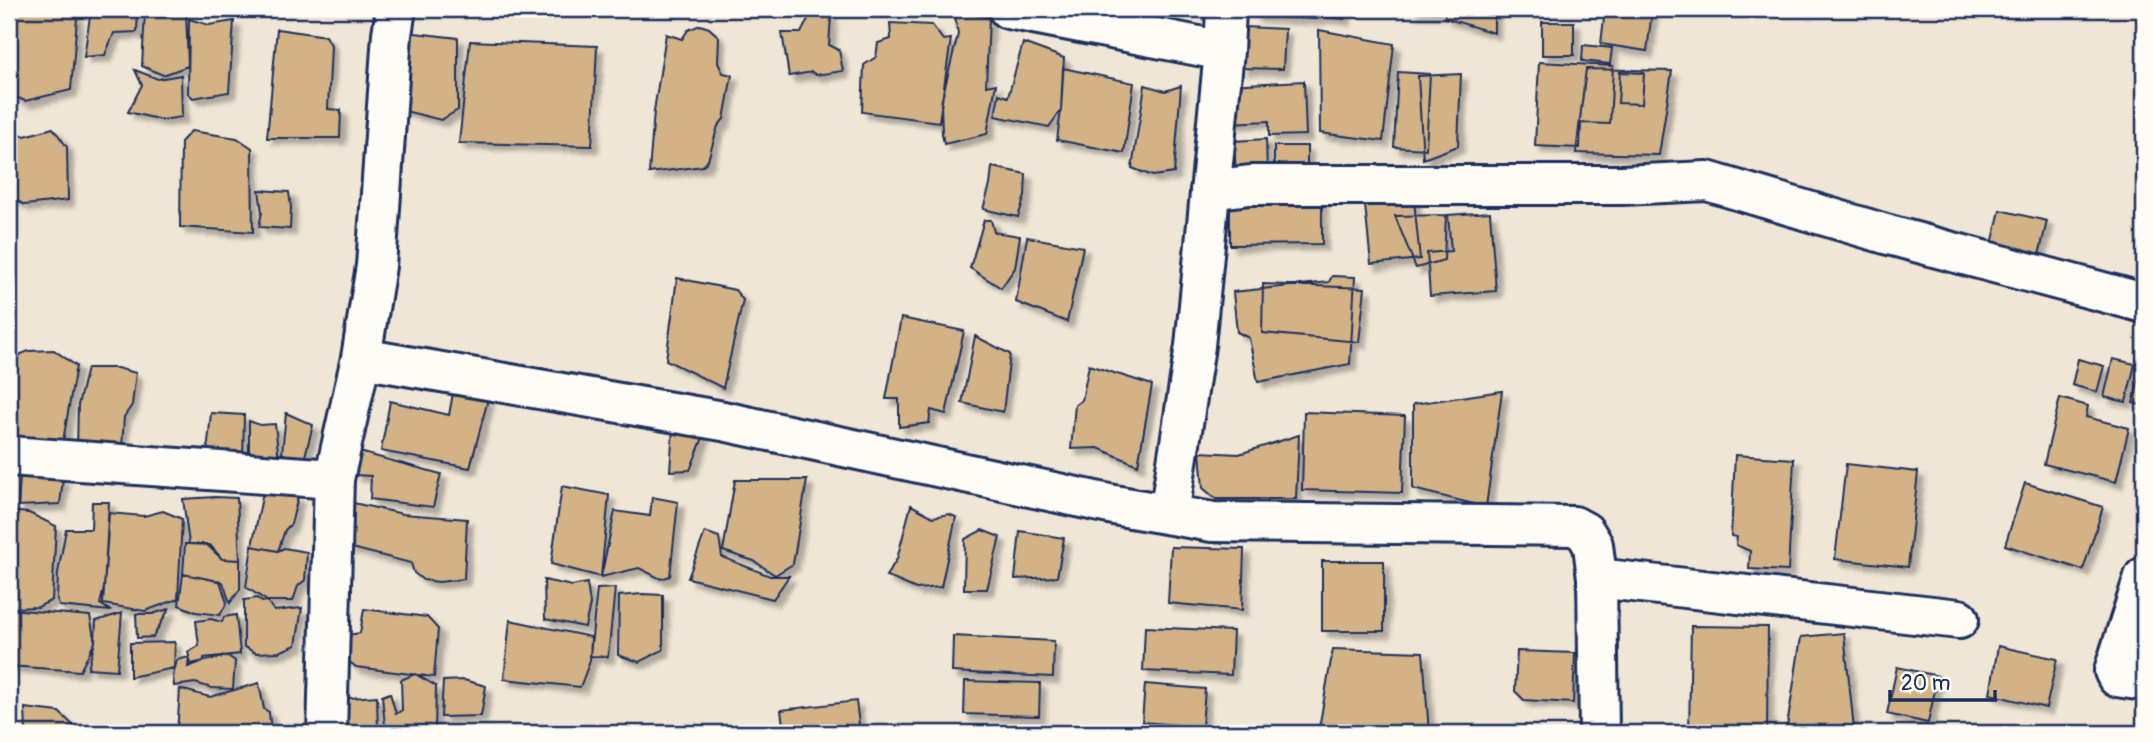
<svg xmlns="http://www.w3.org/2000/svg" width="2153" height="742" font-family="Pangolin,sans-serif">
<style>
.building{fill:#d3b386;stroke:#1b2f5e;stroke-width:2;filter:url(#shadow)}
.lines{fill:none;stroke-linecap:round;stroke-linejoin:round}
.street-casing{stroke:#1b2f5e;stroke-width:44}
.street{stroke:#fdfcf7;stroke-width:38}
</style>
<defs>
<filter id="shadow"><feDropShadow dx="6" dy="6" stdDeviation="2" flood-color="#0004"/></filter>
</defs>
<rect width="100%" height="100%" fill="#f0e6d5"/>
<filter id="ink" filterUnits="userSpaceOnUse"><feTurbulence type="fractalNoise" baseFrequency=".0143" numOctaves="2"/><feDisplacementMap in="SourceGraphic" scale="14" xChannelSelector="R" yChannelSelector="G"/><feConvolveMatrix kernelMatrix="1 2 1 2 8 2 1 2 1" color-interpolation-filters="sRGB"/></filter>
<g filter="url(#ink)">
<path class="building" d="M 9,9 L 72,9 L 77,18 L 71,90 L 25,101 L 9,94 Z
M 91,9 L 138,9 L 137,32 L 114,33 L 105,55 L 84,57 Z
M 813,9 L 827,9 L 831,16 L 829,45 L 839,50 L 843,71 L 816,75 L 812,72 L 789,76 L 782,33 L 801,33 Z
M 1254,9 L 1317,9 L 1317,19 L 1254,16 Z
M 1270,9 L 1345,9 L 1344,19 L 1270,11 Z
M 1412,9 L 1465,9 L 1465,13 L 1412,12 Z
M 1444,9 L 1494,9 L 1494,33 L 1445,18 Z
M 1605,9 L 1632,9 L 1652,11 L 1647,51 L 1601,44 Z
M 954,10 L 989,18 L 986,86 L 996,84 L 987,134 L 944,144 L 942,134 L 941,103 L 958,34 Z
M 145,12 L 163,17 L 186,12 L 188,66 L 163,75 L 142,66 Z
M 189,19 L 209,25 L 234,21 L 229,92 L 193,98 L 188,93 Z
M 1542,22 L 1574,22 L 1574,55 L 1542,55 Z
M 890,23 L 932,25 L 943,40 L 951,39 L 939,122 L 862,112 L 864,65 L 876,57 L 878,43 L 891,39 Z
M 700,25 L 709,28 L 719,37 L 718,63 L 723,73 L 732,75 L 724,119 L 718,126 L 708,160 L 703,166 L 649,173 L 654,111 L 666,34 L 682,39 L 688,30 Z
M 1244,27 L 1285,29 L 1283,69 L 1242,68 Z
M 277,29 L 326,36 L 331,45 L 328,109 L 341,110 L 340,138 L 267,138 Z
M 1319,30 L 1394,44 L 1383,141 L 1320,133 Z
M 406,32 L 458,38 L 458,110 L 441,120 L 401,110 Z
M 470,41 L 597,46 L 592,146 L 459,143 Z
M 1023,43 L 1064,58 L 1061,110 L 1049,127 L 995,116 L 999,94 L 1008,97 Z
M 1583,45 L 1612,48 L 1610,64 L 1582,61 Z
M 1539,62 L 1613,66 L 1610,124 L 1581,123 L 1580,148 L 1535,146 Z
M 1063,68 L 1134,83 L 1124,153 L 1057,140 L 1061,110 Z
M 1586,69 L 1672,71 L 1659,155 L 1576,153 Z
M 135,70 L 158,79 L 181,75 L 182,117 L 162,120 L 128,112 L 142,85 Z
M 1398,72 L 1430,74 L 1426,149 L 1394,147 Z
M 1620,72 L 1644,73 L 1642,104 L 1618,103 Z
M 1461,74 L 1458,146 L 1423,159 L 1418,76 Z
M 1304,81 L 1306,135 L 1269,136 L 1269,121 L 1229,123 L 1227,85 Z
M 1145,85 L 1165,91 L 1181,86 L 1174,173 L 1153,176 L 1132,168 Z
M 53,128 L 67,147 L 68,200 L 25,205 L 9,196 L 9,130 L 25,136 Z
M 191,131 L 237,138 L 252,148 L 253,232 L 180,227 L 181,142 Z
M 1266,139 L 1267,172 L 1236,174 L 1234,141 Z
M 1274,146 L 1307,146 L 1307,178 L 1274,178 Z
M 992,167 L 1026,174 L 1025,196 L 1018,217 L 983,209 L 990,185 Z
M 259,190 L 289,192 L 291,208 L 290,229 L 259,227 L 262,212 Z
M 1413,191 L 1420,259 L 1371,264 L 1365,205 L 1381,203 Z
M 1322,194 L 1322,244 L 1230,245 L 1230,202 Z
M 2000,210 L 2047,221 L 2037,264 L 1990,253 Z
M 1490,212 L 1496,291 L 1430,296 L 1427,253 L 1451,251 L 1448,215 Z
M 1446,215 L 1444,260 L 1416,268 L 1395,216 Z
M 984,220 L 991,220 L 994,232 L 1020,236 L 1015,268 L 1001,288 L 970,268 Z
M 1027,237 L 1083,247 L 1067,322 L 1016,302 Z
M 1332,276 L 1355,277 L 1350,364 L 1258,382 L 1249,338 L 1237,332 L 1233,292 L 1329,282 Z
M 677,278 L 735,290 L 743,300 L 723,388 L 666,360 Z
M 1263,284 L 1365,288 L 1359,342 L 1262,333 Z
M 901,318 L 964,331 L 946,414 L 931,410 L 929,423 L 899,427 L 899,399 L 886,399 Z
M 975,336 L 1010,354 L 1003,412 L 962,403 Z
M 54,350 L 76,366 L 62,447 L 9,442 L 9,388 L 14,364 L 21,354 L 29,351 Z
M 2078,359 L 2104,366 L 2097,392 L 2072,385 Z
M 2113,359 L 2135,364 L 2126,402 L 2104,397 Z
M 1089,365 L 1152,385 L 1138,465 L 1098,448 L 1071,449 L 1075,405 L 1082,400 Z
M 2142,367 L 2144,367 L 2144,406 L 2133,403 Z
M 87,368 L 117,368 L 136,373 L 132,405 L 124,417 L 122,448 L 77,450 L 78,405 Z
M 1502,391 L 1486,507 L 1413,489 L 1413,404 Z
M 453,393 L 488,399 L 470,468 L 381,451 L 390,401 L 449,415 Z
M 2060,398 L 2088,406 L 2086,417 L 2129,428 L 2116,482 L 2044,464 Z
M 1304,412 L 1405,416 L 1402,493 L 1302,490 Z
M 211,413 L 244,415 L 243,459 L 206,463 Z
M 286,413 L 313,425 L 303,464 L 282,453 Z
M 249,421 L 260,425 L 275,424 L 279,461 L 249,461 Z
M 673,428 L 704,435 L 690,470 L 670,471 Z
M 1299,435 L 1296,499 L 1216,499 L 1203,488 L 1200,452 L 1239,454 Z
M 352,450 L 441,474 L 433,507 L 370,499 L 371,476 L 355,475 Z
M 1735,455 L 1794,459 L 1788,571 L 1749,569 L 1750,551 L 1736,545 L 1737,537 L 1731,536 Z
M 1846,464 L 1918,472 L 1908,567 L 1835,559 Z
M 20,477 L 63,479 L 60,504 L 18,506 Z
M 735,480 L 807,480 L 793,564 L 775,575 L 754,561 L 723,551 Z
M 2025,483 L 2103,507 L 2083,570 L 2005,545 Z
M 562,486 L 609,495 L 601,577 L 551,564 Z
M 263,492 L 298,497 L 291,524 L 285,530 L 278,551 L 252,546 Z
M 215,497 L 237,498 L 240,560 L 222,559 L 210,545 L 189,544 L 183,499 Z
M 652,497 L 678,502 L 670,576 L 661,579 L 639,568 L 601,577 L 615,511 L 650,516 Z
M 92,502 L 109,502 L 104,588 L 100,604 L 111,611 L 59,606 L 57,599 L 58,573 L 66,529 L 91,529 Z
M 349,502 L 403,514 L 467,519 L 464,579 L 439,582 L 423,580 L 414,573 L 411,563 L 348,547 Z
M 911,505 L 933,517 L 949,514 L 956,517 L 941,587 L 916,589 L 886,576 L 897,559 Z
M 9,511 L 29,513 L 56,526 L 52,600 L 38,607 L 9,608 Z
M 163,511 L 182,519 L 178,599 L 145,611 L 103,604 L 109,513 L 144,516 Z
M 982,530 L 1000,537 L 987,589 L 964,589 L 965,539 Z
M 1020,531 L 1064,538 L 1057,577 L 1015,579 Z
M 705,532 L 719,537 L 722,557 L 770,576 L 789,576 L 773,599 L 688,578 Z
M 185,544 L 206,544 L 222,559 L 240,560 L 240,589 L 230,603 L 223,582 L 183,574 Z
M 252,546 L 278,551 L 284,548 L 307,552 L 305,580 L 298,586 L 293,601 L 267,601 L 246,587 Z
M 1171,547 L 1244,549 L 1242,610 L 1168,603 Z
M 1322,561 L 1384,561 L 1384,631 L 1322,631 Z
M 183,574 L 220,581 L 227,603 L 220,615 L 196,612 L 179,605 Z
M 544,580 L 572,586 L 587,583 L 590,604 L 585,627 L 545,619 Z
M 615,588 L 608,657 L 590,656 L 597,589 Z
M 642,594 L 663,595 L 663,650 L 639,662 L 618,655 L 619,596 Z
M 257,598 L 262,602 L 267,601 L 274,611 L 302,608 L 296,645 L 279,652 L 256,653 L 244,647 L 244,600 Z
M 9,609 L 90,616 L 95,642 L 80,671 L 9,666 Z
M 169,609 L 153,637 L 137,638 L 136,614 L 152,614 Z
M 364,609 L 427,617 L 438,629 L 434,677 L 356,667 L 346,659 L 347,635 L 360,633 Z
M 122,613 L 117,670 L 88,668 L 95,642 L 96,621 Z
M 236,615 L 240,654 L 204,658 L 204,661 L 191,664 L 188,652 L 199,646 L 196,621 L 211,619 L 222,622 L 224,617 Z
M 510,620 L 591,637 L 590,661 L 580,687 L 504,679 Z
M 1691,626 L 1768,627 L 1767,733 L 1689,733 Z
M 1145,627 L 1233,631 L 1231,675 L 1143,671 Z
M 1844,633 L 1854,729 L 1786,733 L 1801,637 Z
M 953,636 L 1054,641 L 1053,677 L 952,672 Z
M 175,642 L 174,668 L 130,677 L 130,643 Z
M 1998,646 L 2057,659 L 2046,708 L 1990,694 Z
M 1333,649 L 1423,652 L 1429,733 L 1319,728 Z
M 1517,651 L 1575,653 L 1573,703 L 1524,700 L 1515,691 Z
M 228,656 L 235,661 L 233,689 L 212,688 L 195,683 L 174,686 L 173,676 L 177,660 L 189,657 L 188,667 L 204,661 Z
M 1897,667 L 1938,676 L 1928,723 L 1887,714 Z
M 415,674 L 436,686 L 435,730 L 385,725 L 382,696 L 390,693 L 396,714 L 402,710 L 401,680 Z
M 464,680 L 486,686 L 481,716 L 441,717 L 443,681 Z
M 965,681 L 1040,683 L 1039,716 L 964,714 Z
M 259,683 L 264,709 L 269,712 L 271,733 L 177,733 L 180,689 L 210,697 Z
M 1145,684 L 1205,689 L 1202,727 L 1142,722 Z
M 377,696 L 378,732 L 334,733 L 335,699 Z
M 856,701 L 860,733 L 784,733 L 781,710 Z
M 25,708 L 59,712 L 74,726 L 76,733 L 26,733 Z
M 775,726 L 776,733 L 735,733 L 735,730 Z
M 384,728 L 445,733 L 384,733 Z"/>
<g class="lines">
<g class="street-casing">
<path id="street" d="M 1008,9 L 1224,51
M 1210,190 L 1250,185 L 1622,185 L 1707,181 L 1889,235 L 2144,303
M 361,358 L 723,421 L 1114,505 L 1212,522 L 1574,526 L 1585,532 L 1593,545 L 1597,578 L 1599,733
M 9,456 L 334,479
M 1169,514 L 1195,346 L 1224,51 L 1226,9
M 2144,577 L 2114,671 L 2117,677 L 2144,681
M 1597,578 L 1959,619
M 327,733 L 334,479 L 361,358 L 376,266 L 392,34 L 396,9"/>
</g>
<use href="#street" class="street"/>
</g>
</g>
<rect width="2153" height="742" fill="none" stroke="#fdfcf7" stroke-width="35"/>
<rect x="18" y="18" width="2118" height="707" fill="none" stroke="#1b2f5e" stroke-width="2.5" filter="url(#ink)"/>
<path d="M1890 690v10h105v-10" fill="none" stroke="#1b2f5e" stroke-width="3.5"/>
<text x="1901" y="690" font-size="21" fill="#1b2f5e" stroke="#fdfcf7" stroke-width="5" paint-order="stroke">20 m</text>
</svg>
